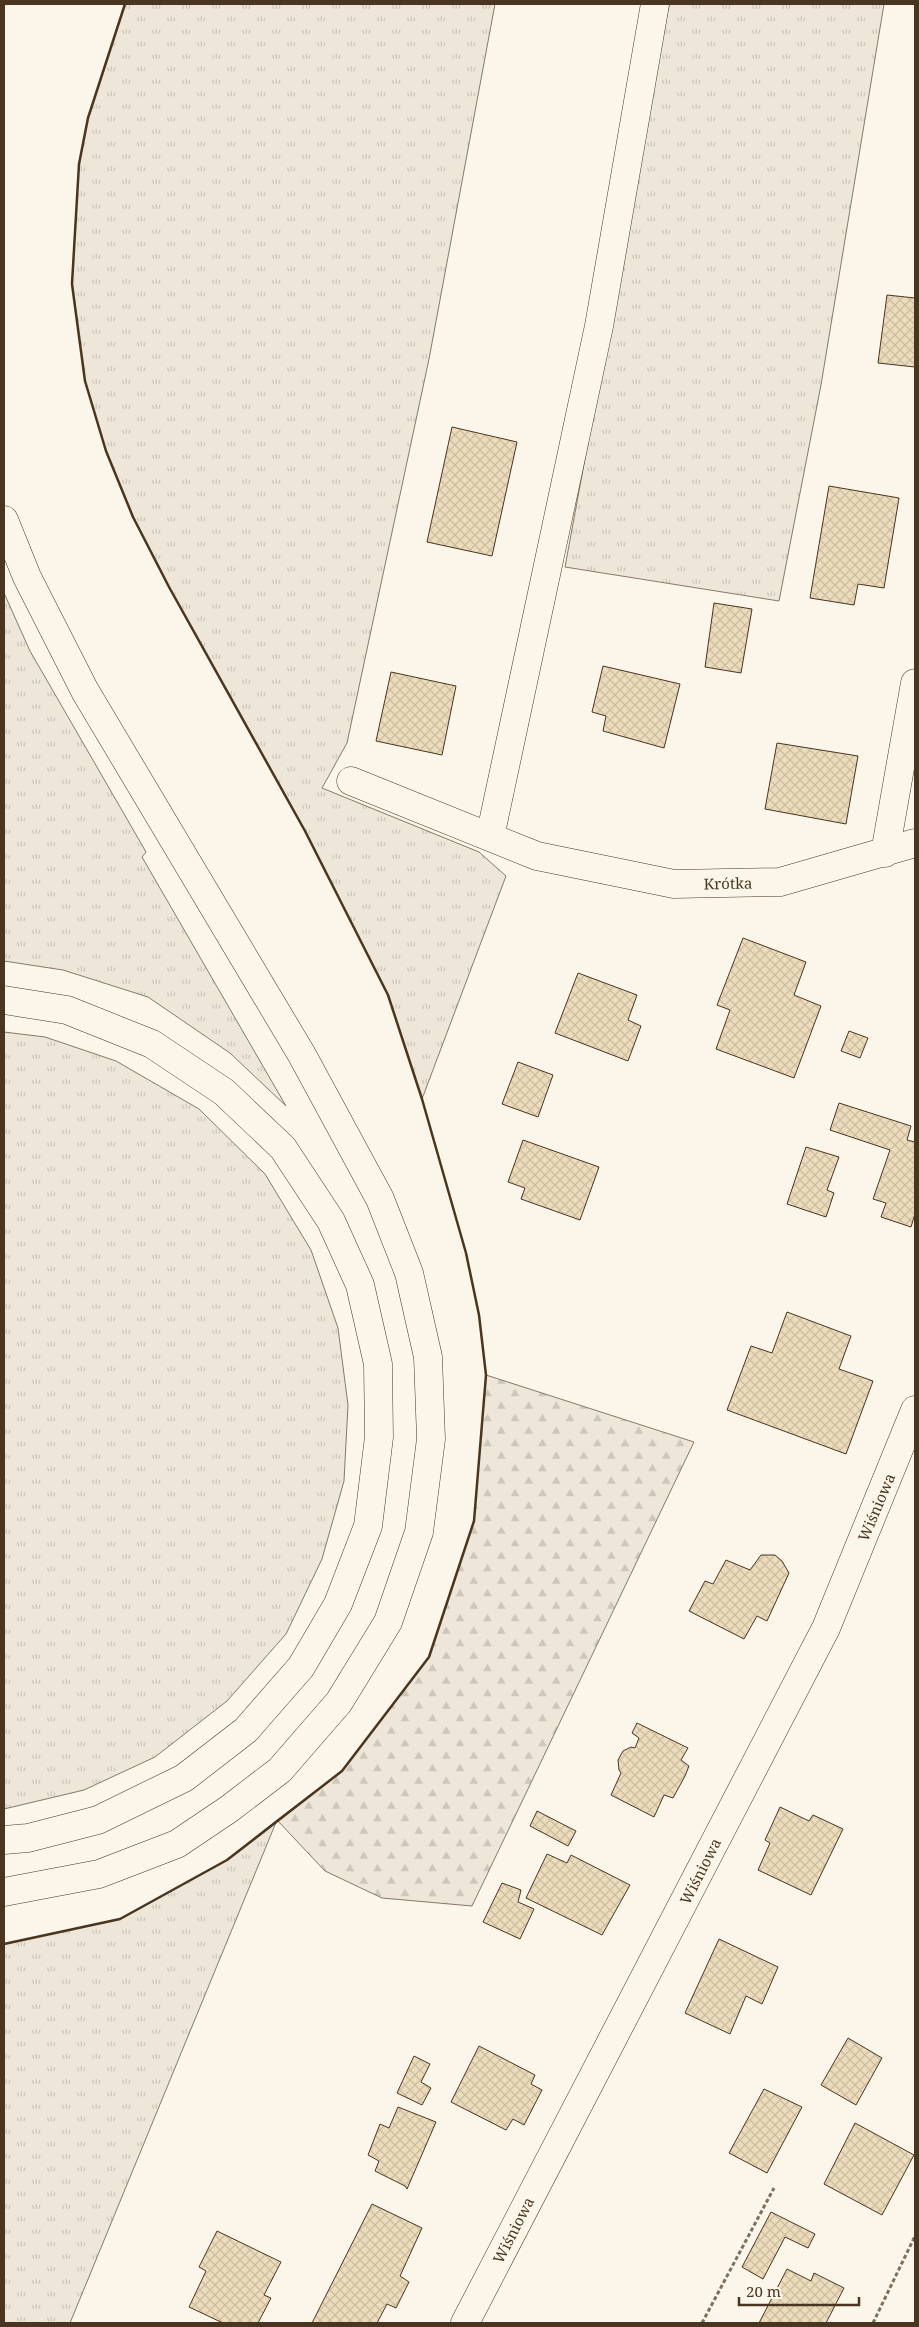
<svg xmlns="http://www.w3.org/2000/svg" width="919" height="2327" font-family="'Noto Serif',serif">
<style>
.grass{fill:url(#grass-tufts);stroke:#887966}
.forest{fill:url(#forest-firs);stroke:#887966}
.building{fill:url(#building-cross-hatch);stroke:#4a3520}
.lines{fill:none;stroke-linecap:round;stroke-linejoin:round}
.minor-casing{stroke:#4a3520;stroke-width:29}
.highway-casing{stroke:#4a3520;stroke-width:29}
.path{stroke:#7f6f5c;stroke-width:3;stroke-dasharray:4 2.5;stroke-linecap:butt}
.minor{stroke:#fbf6e9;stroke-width:28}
.highway{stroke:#fbf6e9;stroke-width:28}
.wall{stroke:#4a3520;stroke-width:2.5}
.labels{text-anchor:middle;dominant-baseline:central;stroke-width:4;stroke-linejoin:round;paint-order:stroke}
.street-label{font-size:15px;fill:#4a3520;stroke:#fbf6e9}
</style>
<defs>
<pattern id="grass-tufts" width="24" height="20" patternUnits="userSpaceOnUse" patternTransform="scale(1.25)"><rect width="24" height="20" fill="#ede6d9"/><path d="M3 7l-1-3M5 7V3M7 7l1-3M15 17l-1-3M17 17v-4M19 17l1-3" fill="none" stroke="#cdc6ba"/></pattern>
<pattern id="forest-firs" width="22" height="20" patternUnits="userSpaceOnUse" patternTransform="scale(1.25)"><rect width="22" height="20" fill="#ede6d9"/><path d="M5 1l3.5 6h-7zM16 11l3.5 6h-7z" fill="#cdc6ba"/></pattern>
<pattern id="building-cross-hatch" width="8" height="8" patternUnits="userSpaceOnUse" patternTransform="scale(1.25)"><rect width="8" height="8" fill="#ecdcbc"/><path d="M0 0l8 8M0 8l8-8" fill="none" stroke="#ccbda1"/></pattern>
</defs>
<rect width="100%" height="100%" fill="#fbf6e9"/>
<path class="grass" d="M 125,4 L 495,4 L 429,359 L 347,743 L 322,788 L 479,852 L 506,876 L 422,1099 L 388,995 L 305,831 L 169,587 L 133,517 L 106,451 L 85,381 L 72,283 L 79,164 L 88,118 Z
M 669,4 L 884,4 L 821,385 L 779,601 L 565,567 Z
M 4,593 L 30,651 L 146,852 L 142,857 L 286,1106 L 230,1053 L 148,997 L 63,970 L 4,961 Z
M 4,1032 L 45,1037 L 116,1061 L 199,1109 L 265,1174 L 311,1250 L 338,1328 L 348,1405 L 344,1481 L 322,1559 L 286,1634 L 227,1701 L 155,1757 L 84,1790 L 4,1809 Z
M 277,1820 L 70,2323 L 4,2323 L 4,1944 L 120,1919 L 227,1860 Z"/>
<path class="forest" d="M 486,1375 L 694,1442 L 472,1906 L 382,1898 L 325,1871 L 277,1820 L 342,1771 L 429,1657 L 474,1521 Z"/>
<path class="building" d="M 887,295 L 915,298 L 915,367 L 878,363 Z
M 452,427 L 517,442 L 492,556 L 427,542 Z
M 829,486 L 899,498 L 884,588 L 858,584 L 854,605 L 810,598 Z
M 714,603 L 752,609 L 741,673 L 705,667 Z
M 603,666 L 680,684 L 664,748 L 603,731 L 606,716 L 592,712 Z
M 391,672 L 456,686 L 442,755 L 376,741 Z
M 777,743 L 858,756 L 846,824 L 765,809 Z
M 743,938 L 806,962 L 794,995 L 821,1006 L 794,1078 L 716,1049 L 730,1010 L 717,1005 Z
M 578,973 L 637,995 L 628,1020 L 641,1026 L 628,1061 L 555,1033 Z
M 849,1031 L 868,1038 L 860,1058 L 841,1051 Z
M 518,1062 L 553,1075 L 538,1117 L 502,1104 Z
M 839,1103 L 911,1126 L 907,1140 L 915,1142 L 915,1214 L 911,1227 L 881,1217 L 886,1203 L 873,1199 L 890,1150 L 830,1130 Z
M 523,1140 L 599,1167 L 580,1220 L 521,1199 L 525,1188 L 508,1182 Z
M 806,1147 L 839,1157 L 827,1190 L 834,1193 L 826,1217 L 787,1204 Z
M 787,1312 L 851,1336 L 839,1369 L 873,1381 L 846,1454 L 727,1410 L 751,1346 L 772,1353 Z
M 761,1555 L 775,1555 L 782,1561 L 789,1573 L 767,1621 L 757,1616 L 744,1639 L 689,1611 L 705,1581 L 713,1584 L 726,1560 L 750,1570 Z
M 637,1723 L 688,1748 L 681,1760 L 689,1766 L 685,1776 L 673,1798 L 664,1795 L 654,1817 L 611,1795 L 621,1773 L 619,1770 L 618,1760 L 623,1751 L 631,1747 L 635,1748 L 639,1738 L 632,1733 Z
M 780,1807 L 809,1821 L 813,1815 L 843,1829 L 811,1895 L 758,1870 L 770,1843 L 765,1840 Z
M 537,1811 L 576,1831 L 568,1846 L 530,1826 Z
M 547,1854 L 567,1863 L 571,1855 L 630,1885 L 602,1935 L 526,1898 Z
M 502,1883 L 521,1890 L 518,1902 L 534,1909 L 520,1939 L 483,1922 Z
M 719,1939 L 778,1967 L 762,2004 L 746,1996 L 730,2034 L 685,2013 Z
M 848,2038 L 882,2058 L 856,2105 L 821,2085 Z
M 479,2046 L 535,2075 L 531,2084 L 542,2090 L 524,2125 L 513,2119 L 506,2130 L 451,2102 Z
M 414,2056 L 430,2064 L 421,2082 L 431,2088 L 422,2105 L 397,2093 Z
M 764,2089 L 802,2107 L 767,2173 L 729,2153 Z
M 398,2107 L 436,2122 L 407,2189 L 405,2186 L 375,2171 L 379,2161 L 368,2155 L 380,2124 L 389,2128 Z
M 855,2123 L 914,2155 L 882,2215 L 824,2184 Z
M 372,2204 L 422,2228 L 400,2276 L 409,2282 L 396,2308 L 387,2304 L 377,2323 L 312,2323 Z
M 771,2212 L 815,2234 L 808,2248 L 785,2237 L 763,2279 L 742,2267 Z
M 217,2231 L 281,2262 L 264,2295 L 271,2298 L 258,2323 L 223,2323 L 189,2307 L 206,2271 L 199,2267 Z
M 787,2269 L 811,2281 L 814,2273 L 844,2288 L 826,2323 L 759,2323 Z"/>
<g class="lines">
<g class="minor-casing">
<path id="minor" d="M 351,781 L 537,856 L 674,884 L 780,882 L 915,843
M 490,837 L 599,326 L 655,4
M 885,853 L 915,683
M 465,2323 L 826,1628 L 915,1410"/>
</g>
<g class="highway-casing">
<path id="highway" d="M 4,520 L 27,577 L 85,691 L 302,1055 L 380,1199 L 409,1273 L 428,1357 L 431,1439 L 419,1532 L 388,1622 L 339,1702 L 280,1770 L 229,1809 L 177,1844 L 99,1874 L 4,1892
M 4,1000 L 67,1010 L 152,1044 L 224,1092 L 283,1148 L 331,1221 L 360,1285 L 378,1364 L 379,1437 L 368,1526 L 338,1604 L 301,1667 L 246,1730 L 184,1778 L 98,1820 L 28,1838 L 4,1840"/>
</g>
<path class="path" d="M 702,2323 L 774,2188
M 873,2323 L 915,2236"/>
<use href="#minor" class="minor"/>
<use href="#highway" class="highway"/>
<path class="wall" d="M 4,1944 L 120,1919 L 227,1860 L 342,1771 L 429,1657 L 474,1521 L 486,1375 L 479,1315 L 466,1253 L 422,1099 L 388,995 L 305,831 L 169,587 L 133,517 L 106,451 L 85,381 L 72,284 L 79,164 L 88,118 L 125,4"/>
</g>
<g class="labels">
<g class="street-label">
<text transform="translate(728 883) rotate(-1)">Krótka</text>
<text transform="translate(876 1507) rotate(-67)">Wiśniowa</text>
<text transform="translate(700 1871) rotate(-63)">Wiśniowa</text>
<text transform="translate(513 2230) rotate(-63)">Wiśniowa</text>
</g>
</g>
<rect width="919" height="2327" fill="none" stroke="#4a3520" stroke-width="10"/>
<path d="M739 2297v8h120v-8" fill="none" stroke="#4a3520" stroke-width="2.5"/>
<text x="746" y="2297" font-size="15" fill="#4a3520" stroke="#fbf6e9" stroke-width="4" paint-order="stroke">20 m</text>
</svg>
